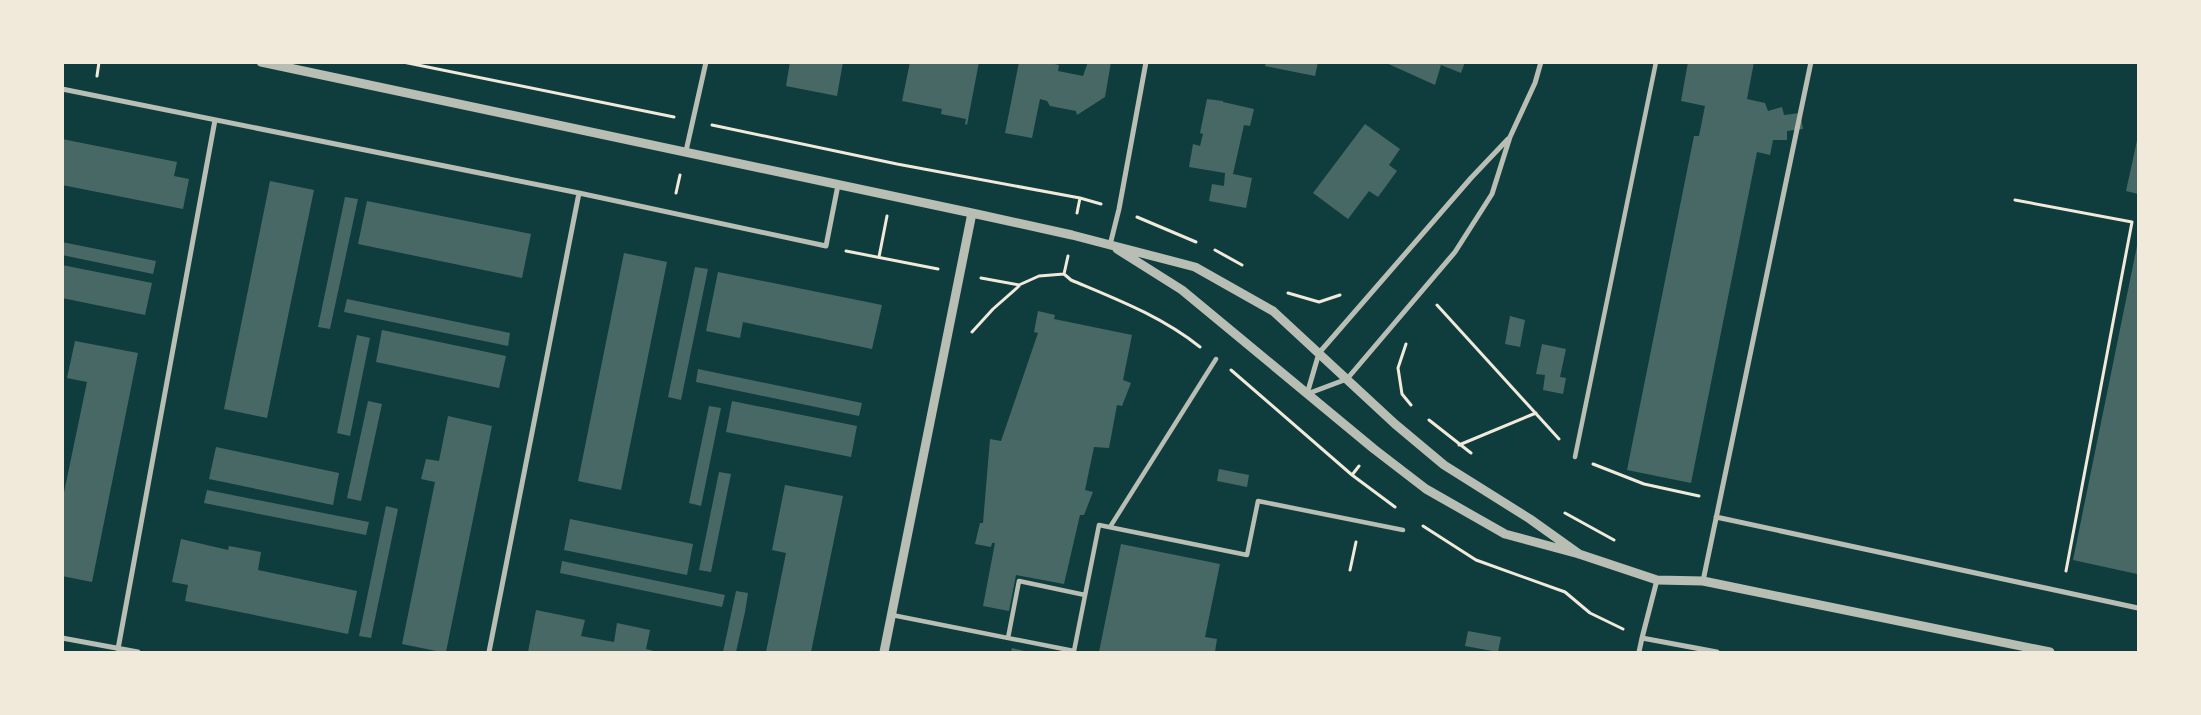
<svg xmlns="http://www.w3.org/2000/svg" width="2201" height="715" font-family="'Public Sans',sans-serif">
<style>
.building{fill:#486865}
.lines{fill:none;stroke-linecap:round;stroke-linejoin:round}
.path{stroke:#f1e9da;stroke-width:3}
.pedestrian{stroke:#b8beb3;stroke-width:4.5}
.minor{stroke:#b8beb3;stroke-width:5}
.tertiary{stroke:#b8beb3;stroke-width:9}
</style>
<rect width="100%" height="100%" fill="#0f3d3e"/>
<path class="building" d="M 790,62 L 843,62 L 837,96 L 786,86 Z
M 910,62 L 951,64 L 952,62 L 979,62 L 967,125 L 965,124 L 966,119 L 941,114 L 942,109 L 902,101 Z
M 1019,62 L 1046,62 L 1059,65 L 1058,71 L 1083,76 L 1088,62 L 1111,62 L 1105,97 L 1077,115 L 1076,111 L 1050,106 L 1047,101 L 1040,99 L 1032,138 L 1005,133 Z
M 1266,62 L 1318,62 L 1315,76 L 1265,66 Z
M 1384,62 L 1465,62 L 1461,73 L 1441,65 L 1435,85 Z
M 1688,62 L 1754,62 L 1747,99 L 1765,103 L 1768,111 L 1782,107 L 1784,115 L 1800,113 L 1803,129 L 1787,131 L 1787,140 L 1773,140 L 1770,155 L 1757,152 L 1691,483 L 1627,470 L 1694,136 L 1699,136 L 1705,106 L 1681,101 Z
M 1207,99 L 1223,101 L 1223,102 L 1254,109 L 1250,126 L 1244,125 L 1233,174 L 1252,178 L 1246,208 L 1209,201 L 1212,184 L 1224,186 L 1225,173 L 1189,167 L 1193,144 L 1200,146 L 1203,134 L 1200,133 Z
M 1365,124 L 1400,149 L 1389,165 L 1397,171 L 1378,197 L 1369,191 L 1348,219 L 1313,193 Z
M 2138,136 L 2138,194 L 2126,191 Z
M 62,139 L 177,162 L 174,176 L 189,179 L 183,209 L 62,185 Z
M 270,181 L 314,190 L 267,418 L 224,409 Z
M 345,197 L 358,199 L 330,329 L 318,327 Z
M 367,201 L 531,234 L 522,278 L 358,244 Z
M 2138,241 L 2138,566 L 2137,574 L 2073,560 Z
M 62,242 L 156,261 L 153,274 L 62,255 Z
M 624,253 L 667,262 L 621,490 L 578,481 Z
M 62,265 L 152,283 L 145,315 L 62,298 Z
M 695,267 L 708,269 L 681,400 L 668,397 Z
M 718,272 L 882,305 L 872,349 L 743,322 L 740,338 L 706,331 Z
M 347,299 L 510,333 L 508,346 L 344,312 Z
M 1038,311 L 1055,315 L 1054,319 L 1132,335 L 1123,380 L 1131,383 L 1122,406 L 1117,405 L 1109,448 L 1094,447 L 1085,490 L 1093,492 L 1084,515 L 1080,515 L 1064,584 L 1016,575 L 1009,611 L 983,606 L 995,543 L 992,543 L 991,547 L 975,544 L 980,523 L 983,523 L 990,439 L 1001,441 L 1038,333 L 1034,332 Z
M 1510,316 L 1525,320 L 1520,347 L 1505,344 Z
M 382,330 L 506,356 L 499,388 L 376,362 Z
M 357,335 L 370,338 L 350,436 L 337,433 Z
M 75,341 L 138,353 L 92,582 L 62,576 L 62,502 L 87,382 L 67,378 Z
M 1542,344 L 1566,349 L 1560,377 L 1566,378 L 1563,394 L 1543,390 L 1545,375 L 1536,374 Z
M 698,369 L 862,403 L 859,416 L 696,382 Z
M 368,401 L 382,404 L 361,501 L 347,498 Z
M 732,401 L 857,426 L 851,457 L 726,432 Z
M 709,406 L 721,408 L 701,506 L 689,503 Z
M 448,416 L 492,426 L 446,652 L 441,652 L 402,644 L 435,482 L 421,479 L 426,459 L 439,461 Z
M 216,447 L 339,473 L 333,505 L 209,479 Z
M 1219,469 L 1249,475 L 1247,487 L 1217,481 Z
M 719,472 L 731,474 L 711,572 L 699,570 Z
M 785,485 L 843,496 L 811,652 L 766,652 L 786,553 L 772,550 Z
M 207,490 L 369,522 L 366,535 L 204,503 Z
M 386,506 L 398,509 L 371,638 L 359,636 Z
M 570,519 L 693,544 L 687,575 L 564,550 Z
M 181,539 L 228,550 L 229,546 L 261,552 L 258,570 L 357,591 L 348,634 L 185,601 L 188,585 L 172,582 Z
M 1121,544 L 1220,564 L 1205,637 L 1217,639 L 1215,652 L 1099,652 Z
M 562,561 L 725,595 L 722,607 L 560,573 Z
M 736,591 L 748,593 L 745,612 L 736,652 L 723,652 Z
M 536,610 L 585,620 L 581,636 L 614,642 L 617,623 L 650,630 L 646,649 L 658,652 L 528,652 Z
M 1468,631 L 1501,637 L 1498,652 L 1465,646 Z
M 1012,648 L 1029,652 L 1011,652 Z"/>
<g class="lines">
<path class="path" d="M 403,62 L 674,117
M 97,76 L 99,62
M 712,125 L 897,164 L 1080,198 L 1101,204
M 676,193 L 680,175
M 2015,200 L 2132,222 L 2066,571
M 1077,213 L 1080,198
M 1137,217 L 1196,242
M 1215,250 L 1242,265
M 846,251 L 938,269
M 879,257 L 887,216
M 1064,274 L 1068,256
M 981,278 L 1019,285 L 1039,276 L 1064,274 L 1071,280 C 1116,299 1161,316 1200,347
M 1288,293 L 1319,302 L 1340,295
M 1437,305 L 1559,439
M 972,332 L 993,309 L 1019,286
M 1406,344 L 1398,368 L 1402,394 L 1411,405
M 1231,370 L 1352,475 L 1395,507
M 1429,420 L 1471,453
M 1459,445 L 1536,413
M 1593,464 L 1644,484 L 1699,496
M 1352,475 L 1359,466
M 1565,513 L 1614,540
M 1423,526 L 1476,560 L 1565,592 L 1590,613 L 1623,629
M 1350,570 L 1356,542"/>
<path class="pedestrian" d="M 1575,457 L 1656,62
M 1110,527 L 1216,359
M 892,615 L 1074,651 L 1099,525 L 1247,555 L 1258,501 L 1403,530
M 1008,638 L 1019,581 L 1085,595"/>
<path class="minor" d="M 62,89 L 579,193 L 826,246 L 838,185
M 686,151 L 706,62
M 1110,245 L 1119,209 L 1146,62
M 1307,394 L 1347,379 L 1455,252 L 1492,194 L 1510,137 L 1535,83 L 1541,62
M 1307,394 L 1319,353 L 1471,178 L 1508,139
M 1716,517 L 2138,608
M 1657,580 L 1642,638 L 1717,652
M 1703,581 L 1811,62
M 62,638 L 138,652
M 118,649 L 215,120
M 489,652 L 579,193
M 1639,652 L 1642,638"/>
<path class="tertiary" d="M 261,62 L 972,213 L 1072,235 L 1195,267 L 1273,311 L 1395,424 L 1444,465 L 1530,519 L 1579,554
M 1117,249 L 1182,290 L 1374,449 L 1426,489 L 1505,534 L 1579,554 L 1657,580 L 1703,581 L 2050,652
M 884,652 L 972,213"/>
</g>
<rect width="2201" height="715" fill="none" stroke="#f1e9da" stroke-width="128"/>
</svg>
